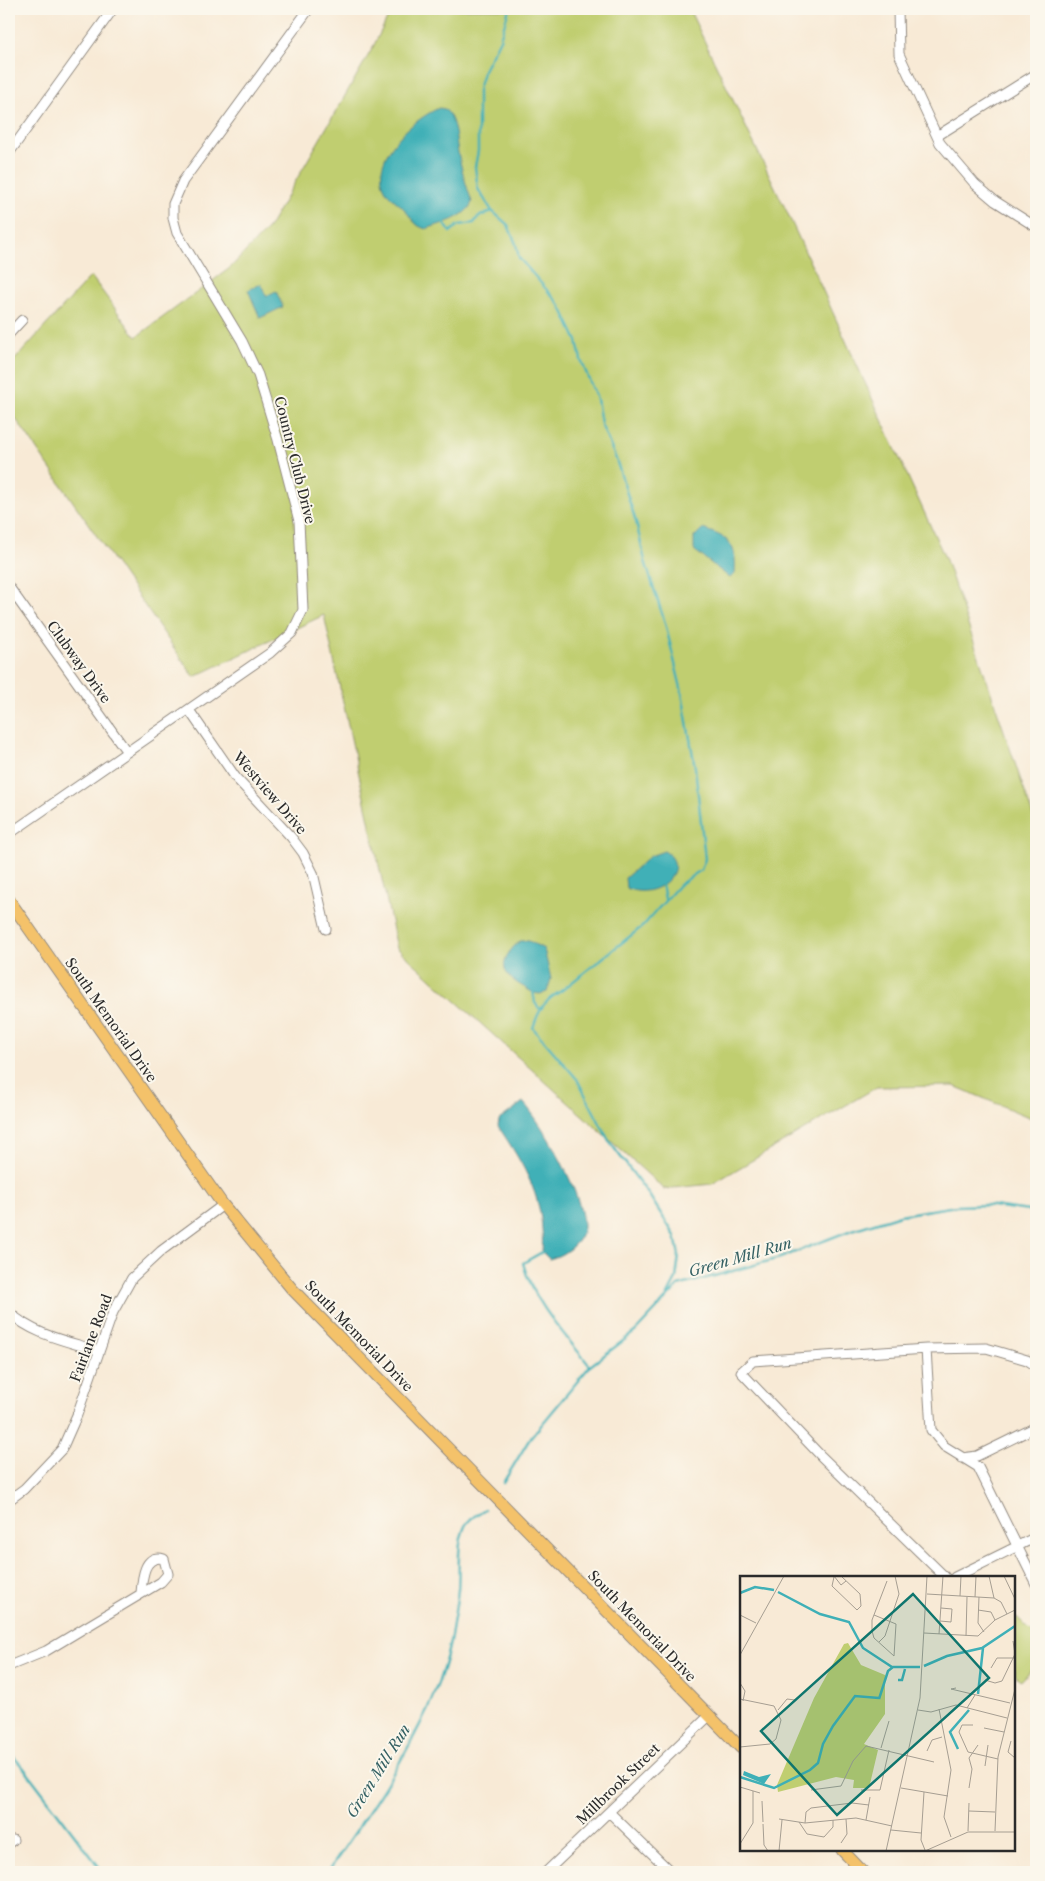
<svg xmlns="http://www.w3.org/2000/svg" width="1045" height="1881" font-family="'Libre Caslon Text',serif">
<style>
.green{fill:#c0ce70;stroke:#767c4e}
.water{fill:#3fb0b7;stroke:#356e71}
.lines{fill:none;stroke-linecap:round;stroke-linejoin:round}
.stream{stroke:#3fb0b7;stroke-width:2.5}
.minor-casing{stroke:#928a80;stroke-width:11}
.major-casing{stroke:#928a80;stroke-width:13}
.minor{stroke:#fff;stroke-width:9}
.major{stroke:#f4c26a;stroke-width:11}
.labels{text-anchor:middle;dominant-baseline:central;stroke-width:4;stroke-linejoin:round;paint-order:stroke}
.street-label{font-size:14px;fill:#2b2b2b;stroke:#fbf7ec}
.water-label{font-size:15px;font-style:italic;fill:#336063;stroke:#fbf7ec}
.inset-river{fill:none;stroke:#3fb0b7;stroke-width:2.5}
.inset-road{fill:none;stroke:#a69e92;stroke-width:1}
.view{fill:#0f766e;fill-opacity:0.15;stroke:#0f766e;stroke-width:2.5}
.inset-edge{fill:none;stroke:#2b2b2b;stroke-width:2.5}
</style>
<rect width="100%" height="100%" fill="#fbf7ec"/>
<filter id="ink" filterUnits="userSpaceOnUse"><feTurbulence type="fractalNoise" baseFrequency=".02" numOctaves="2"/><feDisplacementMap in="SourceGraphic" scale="10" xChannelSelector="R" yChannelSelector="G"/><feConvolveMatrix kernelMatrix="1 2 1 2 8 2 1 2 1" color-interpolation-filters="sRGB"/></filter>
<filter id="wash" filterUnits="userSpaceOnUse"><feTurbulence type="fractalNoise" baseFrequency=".0096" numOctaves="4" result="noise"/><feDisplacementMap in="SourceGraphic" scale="20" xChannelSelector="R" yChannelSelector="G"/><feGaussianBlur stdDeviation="1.12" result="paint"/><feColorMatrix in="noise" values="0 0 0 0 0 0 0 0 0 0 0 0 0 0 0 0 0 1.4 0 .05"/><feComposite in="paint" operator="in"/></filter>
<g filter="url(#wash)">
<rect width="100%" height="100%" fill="#f8ead6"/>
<path class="green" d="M 392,9 L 689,9 L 787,212 L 946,560 L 1036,825 L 1036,1120 L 954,1086 L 877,1087 L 712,1184 L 664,1189 L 397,948 L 324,615 L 194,677 L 9,409 L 10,365 L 91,276 L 136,337 L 230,268 L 269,227 L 372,49 Z
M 1017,1617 L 1036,1636 L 1036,1665 L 1021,1681 L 1014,1674 L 1014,1620 Z"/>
<path class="water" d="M 439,108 L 445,109 C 457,122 455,141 459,157 C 462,171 467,188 472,202 C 467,218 440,224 426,229 C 414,226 412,218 404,209 C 397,201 388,197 384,187 C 371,155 414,119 439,108 Z
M 261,284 L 266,296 L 276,291 L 283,307 L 260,318 L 248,290 Z
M 702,529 C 730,537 737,544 735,574 L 730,578 L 694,550 L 694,537 Z
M 664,851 C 693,867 657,902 626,888 L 625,878 L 650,856 Z
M 520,941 L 529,941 L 544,949 L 551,979 L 547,992 C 536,997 531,991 522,986 C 498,973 500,958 520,941 Z
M 523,1102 C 544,1125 584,1196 583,1227 C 582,1243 563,1256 549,1259 L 542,1252 C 546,1200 525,1167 498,1126 L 499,1120 Z"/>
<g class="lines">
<path class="stream" d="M 509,9 L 500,39 L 483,72 L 478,90 L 478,151 L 475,167 L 478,189 L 492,211 L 508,225 L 516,244 L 519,258 L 560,305 L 577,341 L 581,360 L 597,399 L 601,424 L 616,459 L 636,522 L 645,561 L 665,623 L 681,688 L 695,767 L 705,859 L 701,870 L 679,885 L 643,926 L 561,991 C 544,1001 539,1009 533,1028 L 577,1079 L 609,1141 L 649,1195 L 675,1236 L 679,1255 L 676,1279 L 667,1296
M 444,222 L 450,232 L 459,225 L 474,223 L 478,217 L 492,211
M 662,884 L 665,899
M 533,991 L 535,1003 L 539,1008
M 544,1251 L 523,1263 C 533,1302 565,1335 590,1366
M 503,1483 L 529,1440 L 590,1366 L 636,1331 L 678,1286 L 780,1258 L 849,1231 L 900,1215 L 956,1206 L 986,1205 L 1036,1212
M 9,1752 L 23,1767 L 103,1872
M 328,1872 C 372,1808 435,1719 450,1642 C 453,1625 456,1607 458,1590 C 460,1568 456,1546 465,1526 C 469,1518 478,1514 485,1509"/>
</g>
</g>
<g filter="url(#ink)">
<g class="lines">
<g class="minor-casing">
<path id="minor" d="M 898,9 L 899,54 L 940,143 L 975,184 L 995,201 L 1036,227
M 937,136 L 1036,74
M 9,153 L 113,9
M 9,334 L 22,320
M 9,587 L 127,752
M 189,710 L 236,778 L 291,837 L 303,853 L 313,873 L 326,929
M 9,834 L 270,653 L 292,633 L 303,610 L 299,521 L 278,440 L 258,375 L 242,341 L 177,233 L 173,218 L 173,204 L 183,181 L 309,9
M 9,1312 C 33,1335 67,1341 99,1351
M 926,1349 L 931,1430 L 944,1446 L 978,1467 L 1036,1584
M 962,1458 L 977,1456 L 1036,1427
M 9,1500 L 24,1489 L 62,1449 L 77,1415 L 113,1312 L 132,1278 L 161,1251 L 223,1205
M 945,1577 L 821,1456 L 741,1372 L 753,1361 L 926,1349 L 986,1348 L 1027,1360 L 1036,1366
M 955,1577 L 1036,1537
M 9,1666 L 46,1651 L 161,1582 L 168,1574 L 164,1559 C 144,1553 142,1579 141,1593
M 609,1812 L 671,1872
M 9,1843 L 13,1840
M 546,1872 L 709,1716"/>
</g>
<g class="major-casing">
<path id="major" d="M 9,900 L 223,1205 L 292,1289 L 741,1748
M 842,1850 L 863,1872"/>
</g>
<use href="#minor" class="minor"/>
<use href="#major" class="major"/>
</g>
</g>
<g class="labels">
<g class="street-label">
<text transform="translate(295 460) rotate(76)">Country Club Drive</text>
<text transform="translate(79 662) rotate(54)">Clubway Drive</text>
<text transform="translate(270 793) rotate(49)">Westview Drive</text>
<text transform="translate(111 1020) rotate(55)">South Memorial Drive</text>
<text transform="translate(359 1336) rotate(46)">South Memorial Drive</text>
<text transform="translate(91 1338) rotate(-69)">Fairlane Road</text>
<text transform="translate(642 1626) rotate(46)">South Memorial Drive</text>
<text transform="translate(618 1784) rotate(-44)">Millbrook Street</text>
</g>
<g class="water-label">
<text transform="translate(740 1257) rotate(-16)">Green Mill Run</text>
<text transform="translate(378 1771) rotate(-58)">Green Mill Run</text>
</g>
</g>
<g transform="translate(740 1576)">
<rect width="275" height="275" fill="#f8ead6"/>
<path d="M 108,67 L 121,89 L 145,99 L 145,138 L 124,168 L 138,174 L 129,212 L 113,212 L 114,204 L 96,201 L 38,216 L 37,209 L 74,122 L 104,68 Z" fill="#c0ce70"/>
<path d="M 4,195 L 19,201 L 31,198 L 24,208 L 3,199 Z" fill="#3fb0b7"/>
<path class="inset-river" d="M 38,16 L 80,38 L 109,46 L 123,72 L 152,91 L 180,91M 0,17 L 15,11 L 34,14M 184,90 L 207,80 L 242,72 L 275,50M 158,104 L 162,104 L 165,93M 238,118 L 243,72M 139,123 L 148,95 L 153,91M 218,173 L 210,156 L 229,134M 0,201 L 34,212 L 70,194 L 78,187 L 83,168 L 93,150 L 115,120 L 139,122"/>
<path class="inset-road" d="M 94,0 L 101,9 L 106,5M 249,0 L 254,22M 264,0 L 275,23M 94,1 L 92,10 L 117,34 L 121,30 L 120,18 L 101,0M 187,18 L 254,22 L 261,26 L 267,38M 220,20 L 221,0M 235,21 L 236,0M 239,21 L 238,47 L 244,56M 238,34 L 251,36 L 255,44M 0,39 L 16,47M 134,39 L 156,48 L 154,80 L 134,62 L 132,55 L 132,44 L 147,5M 200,45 L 211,46 L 212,33 L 201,32M 184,57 L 238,60 L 255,44 L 275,34M 199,58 L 203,0M 226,60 L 227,21M 139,66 L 145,60 L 159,18 L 155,0M 0,79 L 44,0M 251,92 L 257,82 L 275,82M 245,104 L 255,107 L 262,105 L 275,78 L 273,65M 0,107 L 5,115 L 3,125M 216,112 L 211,113 L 270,127M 0,123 L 34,130 L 41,144 L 36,163 L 30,168 L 0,171M 227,132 L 235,119M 199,133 L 211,194 L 204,241 L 211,261M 38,134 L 47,123 L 55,124M 178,134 L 191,136 L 216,129 L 267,142M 233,149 L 222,149 L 219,156 L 228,176 L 258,183M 244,152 L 264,156M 271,165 L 268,176 L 275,182M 141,172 L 149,145M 187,175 L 192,164 L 202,161M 245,190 L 248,169M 0,211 L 20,217M 161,212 L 208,220M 229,212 L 232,193 L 229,182 L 238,169M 71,214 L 101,210 L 113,185 L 126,170 L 194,186M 121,214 L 140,214 L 149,174M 184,216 L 181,264 L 185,274M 22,225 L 23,246M 229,235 L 255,236M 39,243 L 65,247 L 116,242 L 152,250M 126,244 L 130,221M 59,246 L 67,258 L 84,261 L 93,251 L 93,244M 65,247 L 66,236 L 71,232 L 112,227 L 129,229M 23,248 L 24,269 L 28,275M 151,254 L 181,257M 228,255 L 229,227M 255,255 L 258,181 L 275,113M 101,267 L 107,258 L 106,243M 0,268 L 13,247 L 13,215M 39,275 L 42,244M 146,275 L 180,122 L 187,0M 185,275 L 228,256 L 275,256"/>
<path class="view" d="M 173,18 L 249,102 L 97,239 L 21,155 Z"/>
<rect width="275" height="275" class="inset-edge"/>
</g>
<rect width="1045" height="1881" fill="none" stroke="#fbf7ec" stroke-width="30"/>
</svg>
